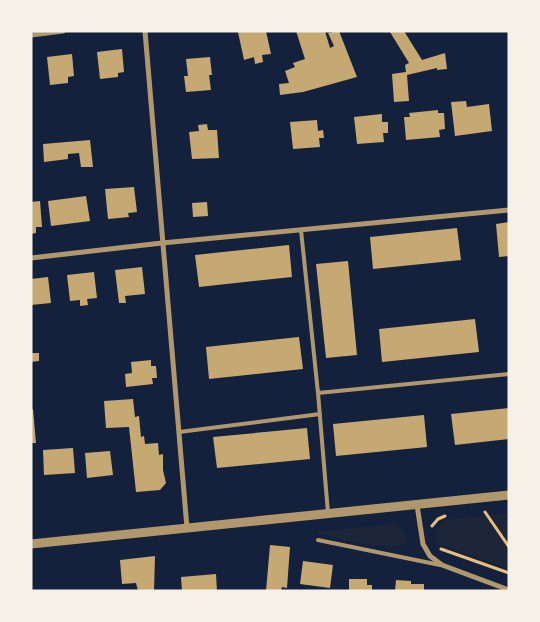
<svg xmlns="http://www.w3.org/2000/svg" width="540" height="622" font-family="'DejaVu Sans',sans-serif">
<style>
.green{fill:#1d2539}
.building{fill:#c6a872}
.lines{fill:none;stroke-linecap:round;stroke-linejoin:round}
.path{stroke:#e5c07b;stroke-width:3}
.service{stroke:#b1986c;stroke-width:4}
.minor{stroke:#b1986c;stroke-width:5}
.tertiary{stroke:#b1986c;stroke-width:9}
</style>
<rect width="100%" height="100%" fill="#14213d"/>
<path class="green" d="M 509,513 L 509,569 L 437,543 C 434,530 437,524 449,519 Z
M 394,524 C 404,529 407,534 406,544 C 388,552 339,538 318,534 L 318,532 Z"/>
<path class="building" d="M 243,31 L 266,31 L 271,54 L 262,55 L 263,62 L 255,64 L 254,57 L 244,60 L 238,32 Z
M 296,31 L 325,31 L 330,48 L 334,46 L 328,33 L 339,31 L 357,77 L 303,92 L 280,95 L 279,84 L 289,83 L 285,71 L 295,67 L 293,63 L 305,59 Z
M 392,31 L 404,31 L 422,60 L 445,53 L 447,69 L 437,70 L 437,68 L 407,75 L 409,101 L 394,102 L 392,74 L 406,72 L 405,65 L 409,63 L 390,32 Z
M 122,49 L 124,72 L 118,73 L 118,77 L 100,79 L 97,52 Z
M 72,54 L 74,76 L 68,77 L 68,83 L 50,85 L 47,57 Z
M 210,57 L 212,75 L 209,75 L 211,90 L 186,92 L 184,76 L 188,76 L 186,59 Z
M 466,101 L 467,107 L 489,104 L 492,131 L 455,136 L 451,102 Z
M 438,110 L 438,113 L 444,113 L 445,129 L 439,130 L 440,137 L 406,140 L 404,117 L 410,117 L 409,113 Z
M 382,114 L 382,122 L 388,122 L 388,133 L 383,133 L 384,142 L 357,144 L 354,117 Z
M 317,120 L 318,131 L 323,130 L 324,138 L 319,138 L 320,147 L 293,149 L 290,122 Z
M 207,124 L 208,130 L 217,130 L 219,158 L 192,159 L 189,132 L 199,131 L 198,125 Z
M 90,140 L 93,167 L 81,167 L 79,153 L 68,154 L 68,159 L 44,162 L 43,144 Z
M 134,187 L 137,212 L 128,213 L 129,217 L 108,219 L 105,189 Z
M 86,196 L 90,221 L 51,226 L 48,201 Z
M 40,201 L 42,227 L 36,227 L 36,233 L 31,234 L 31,202 Z
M 207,202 L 208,216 L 193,217 L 192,203 Z
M 509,222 L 509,256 L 499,257 L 496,224 Z
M 457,228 L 461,260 L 373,269 L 370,237 Z
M 289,245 L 292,277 L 199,287 L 195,255 Z
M 348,261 L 357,355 L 326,358 L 316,264 Z
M 142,267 L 145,294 L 125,296 L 126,303 L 119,303 L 115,270 Z
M 94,272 L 97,298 L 87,299 L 88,305 L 80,306 L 80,300 L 70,301 L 67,275 Z
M 48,277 L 51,303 L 31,305 L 31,279 Z
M 475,319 L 479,352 L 382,362 L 379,329 Z
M 299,337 L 303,369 L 209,379 L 206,347 Z
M 31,353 L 39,353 L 39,361 L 31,362 Z
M 151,360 L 151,366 L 156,366 L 157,378 L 152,378 L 153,384 L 126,387 L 125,374 L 132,373 L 131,362 Z
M 133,399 L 135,417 L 139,416 L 141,437 L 144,436 L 145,444 L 158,443 L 159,455 L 163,454 L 163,470 L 166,483 L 160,490 L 136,492 L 129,427 L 106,428 L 104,401 Z
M 509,408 L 509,439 L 455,445 L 451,414 Z
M 31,409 L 33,409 L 36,443 L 31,443 Z
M 424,415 L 427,447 L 336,456 L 333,424 Z
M 307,428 L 310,459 L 217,468 L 213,437 Z
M 73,448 L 75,473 L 44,475 L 43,450 Z
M 110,451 L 113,475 L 87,478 L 85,453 Z
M 270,545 L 290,547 L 287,588 L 282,587 L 281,591 L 266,591 Z
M 155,556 L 154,591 L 138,591 L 136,583 L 122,584 L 120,560 Z
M 303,561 L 333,565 L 330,588 L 300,584 Z
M 216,574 L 217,591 L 182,591 L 181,577 Z
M 349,579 L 367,579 L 367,585 L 372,585 L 372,591 L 349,591 Z
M 396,580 L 411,581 L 411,584 L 424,584 L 424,591 L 395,591 Z"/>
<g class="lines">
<path class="path" d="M 485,512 L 509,547
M 432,526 L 438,519 L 445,516
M 441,549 L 509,573"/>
<path class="service" d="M 301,230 L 318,393 L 328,513
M 318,393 L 509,374
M 179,432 L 320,414
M 318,540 L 440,565"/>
<path class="minor" d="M 145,31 L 187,528
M 31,35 L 63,31
M 31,258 L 162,243 L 509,210
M 417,505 L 423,544 L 430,556 L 442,565 L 509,590"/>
<path class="tertiary" d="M 31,544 L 509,495"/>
</g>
<rect width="540" height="622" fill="none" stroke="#f6f1e7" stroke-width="65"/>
</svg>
